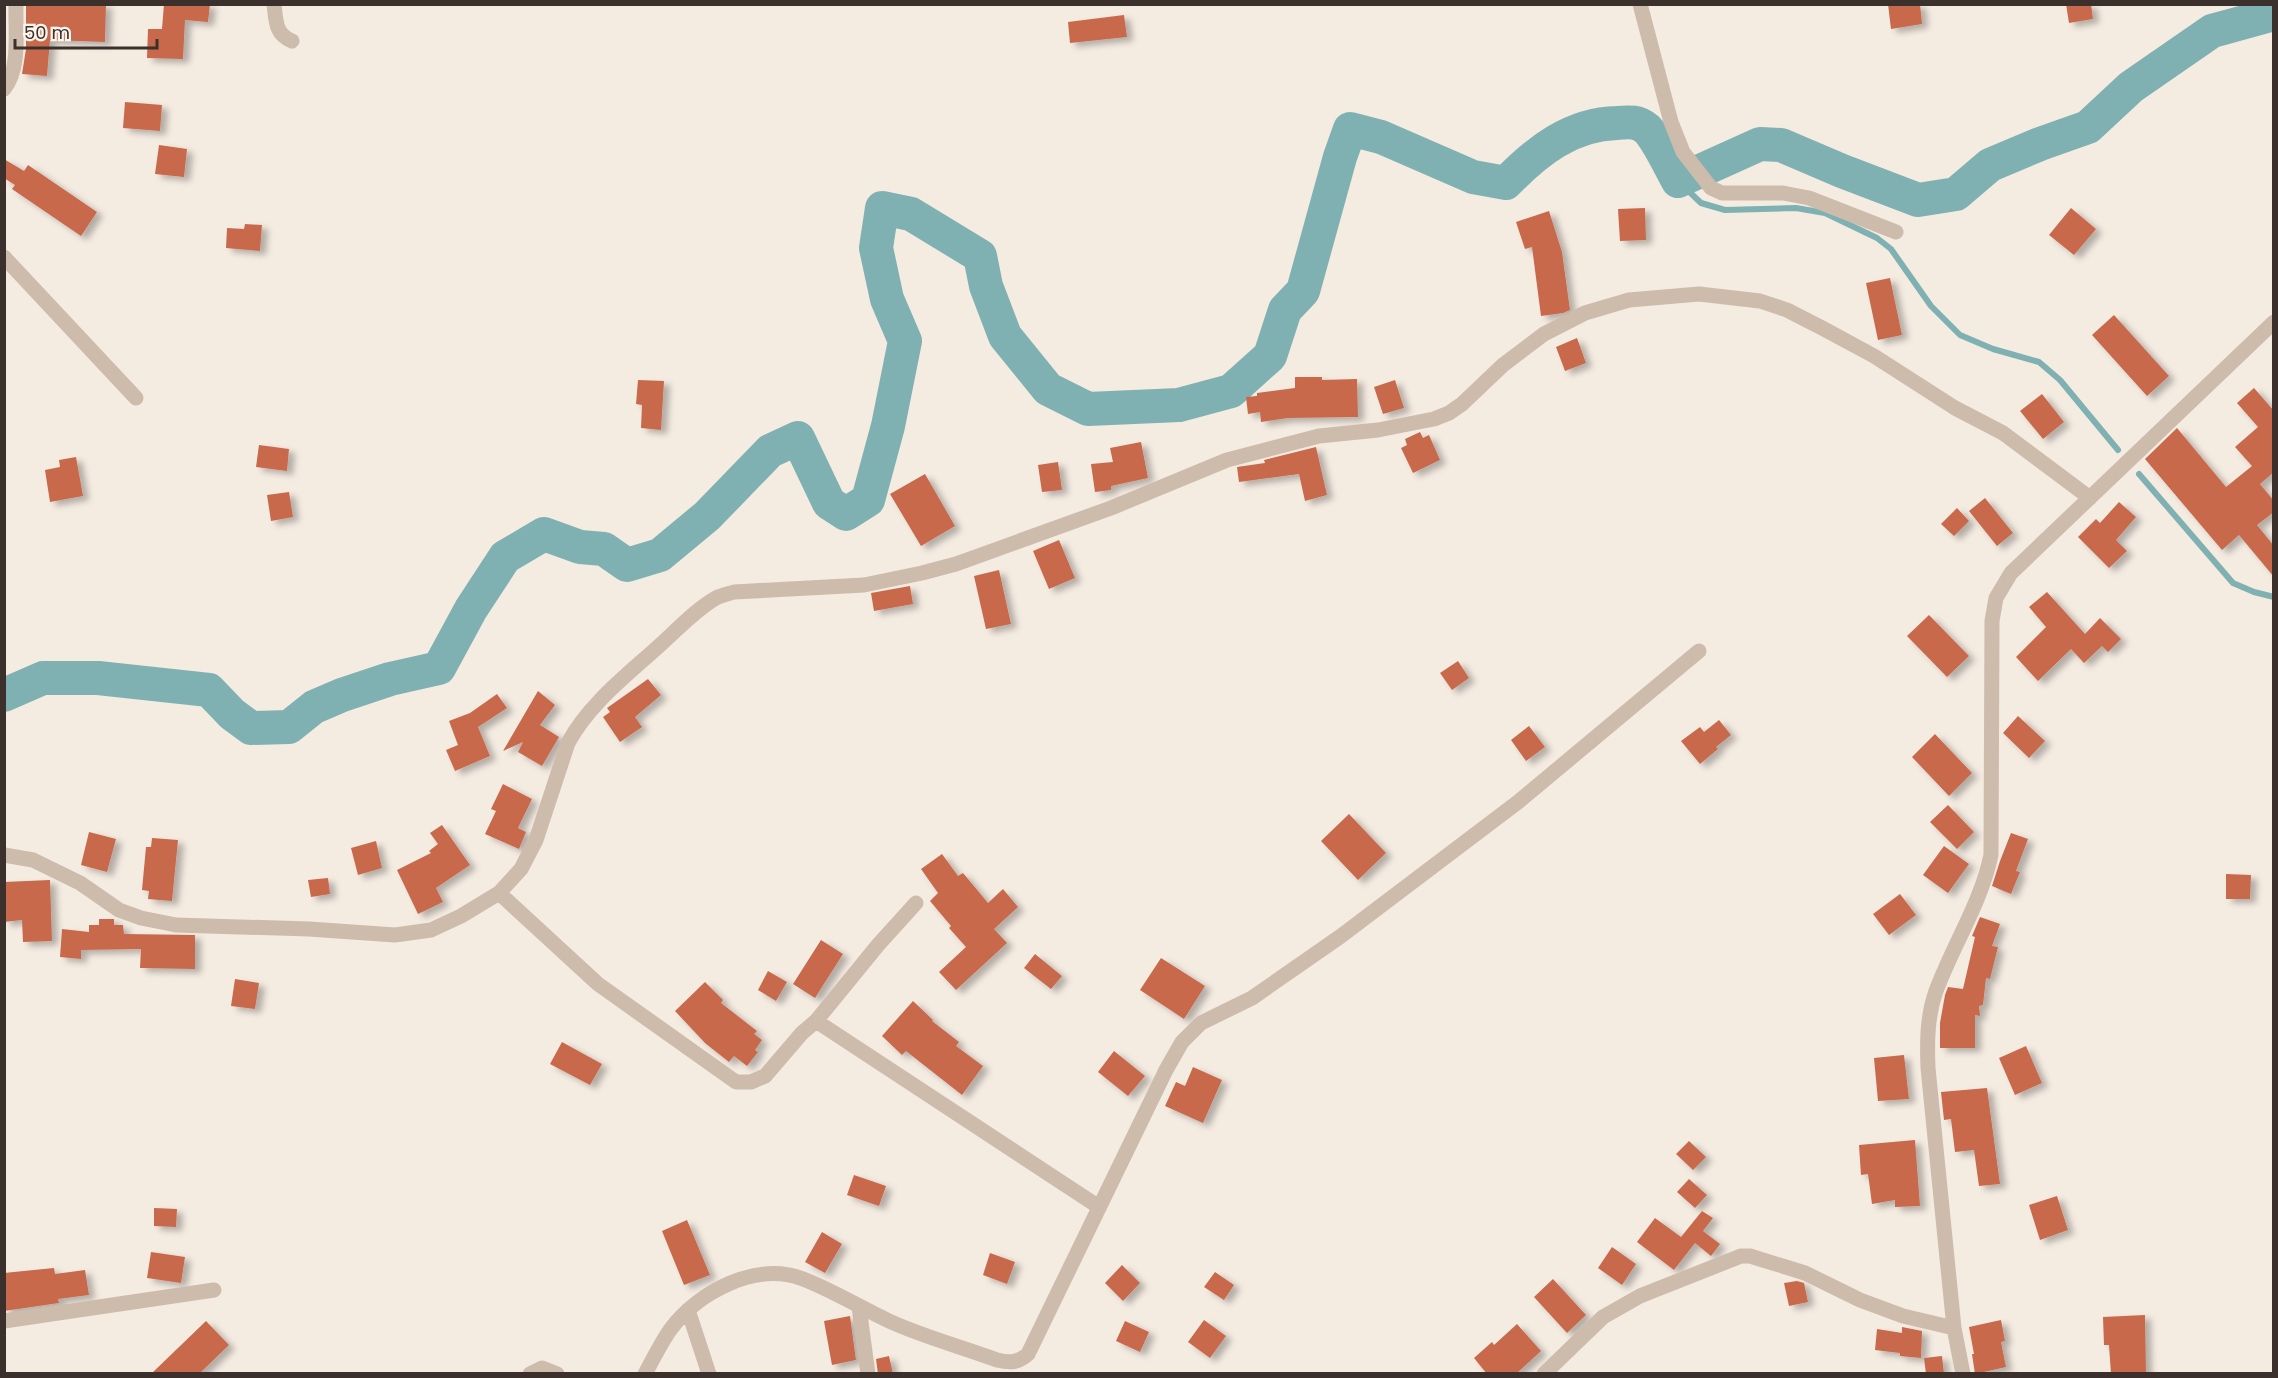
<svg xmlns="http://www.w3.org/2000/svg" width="2278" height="1378" font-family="Poppins,sans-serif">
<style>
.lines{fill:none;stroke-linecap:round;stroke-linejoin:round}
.stream{stroke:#7fb0b2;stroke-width:6}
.river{stroke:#7fb0b2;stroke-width:34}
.building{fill:#c8694b;filter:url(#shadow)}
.minor{stroke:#cdbbac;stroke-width:15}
</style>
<defs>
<filter id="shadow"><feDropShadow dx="6" dy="4" stdDeviation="3" flood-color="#0004"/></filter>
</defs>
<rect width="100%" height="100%" fill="#f4ebe1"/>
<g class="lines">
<path class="stream" d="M 1678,181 L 1701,203 L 1725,210 L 1796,208 L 1825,213 L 1877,238 L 1891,249 L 1931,306 L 1960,335 L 1993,349 L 2039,362 L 2060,380 L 2118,450
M 2139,474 L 2233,583 L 2254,592 L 2274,597"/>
<path class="river" d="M 4,695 L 43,678 L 98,678 L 209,690 L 232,714 L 251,728 L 289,727 L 314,707 L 342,695 L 390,679 L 439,668 L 471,609 L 505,557 L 544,534 L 580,547 L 604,549 L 627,565 L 660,555 L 707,516 L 770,451 L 798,438 L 829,503 L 846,514 L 868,500 L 888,426 L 905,341 L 887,299 L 876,248 L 882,208 L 911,214 L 980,256 L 986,286 L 1005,336 L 1048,389 L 1088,409 L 1179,405 L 1231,391 L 1270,356 L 1285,310 L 1303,291 L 1340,157 L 1350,129 L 1381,137 L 1473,177 L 1506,183 C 1537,151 1571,124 1617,123 C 1629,122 1638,121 1647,129 C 1658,140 1670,167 1678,181 L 1760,144 L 1781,145 L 1842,171 L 1918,200 L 1956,194 L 1990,165 L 2040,144 L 2088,127 L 2131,87 L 2212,31 L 2274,14"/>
</g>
<path class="building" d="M 26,4 L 106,4 L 105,42 L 50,40 L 47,76 L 22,74 L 26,49 Z
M 164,4 L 210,4 L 208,22 L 185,20 L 183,59 L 147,58 L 148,29 L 162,29 Z
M 1888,4 L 1920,4 L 1922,24 L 1891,29 Z
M 2066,4 L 2091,4 L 2093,19 L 2069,23 Z
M 1124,15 L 1127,37 L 1070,43 L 1068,22 Z
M 125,102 L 162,105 L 160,131 L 123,128 Z
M 159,145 L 187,149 L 184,177 L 155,174 Z
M 4,159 L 24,171 L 28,165 L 97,212 L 81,236 L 12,189 L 15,185 L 4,178 Z
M 1645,208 L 1646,240 L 1620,241 L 1618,209 Z
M 2071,208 L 2096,229 L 2074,255 L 2049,235 Z
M 1549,211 L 1562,252 L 1570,310 L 1563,313 L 1541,316 L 1532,247 L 1525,249 L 1516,222 Z
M 245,224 L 262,225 L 260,251 L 226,248 L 227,228 L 244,229 Z
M 1890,278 L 1902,335 L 1878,340 L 1866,283 Z
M 2114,315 L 2169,376 L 2147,396 L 2092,335 Z
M 1577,338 L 1586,363 L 1565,371 L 1556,347 Z
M 1295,377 L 1322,377 L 1322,380 L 1357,379 L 1358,417 L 1288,418 L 1261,422 L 1260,412 L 1248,414 L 1246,397 L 1257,396 L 1257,393 L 1295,388 Z
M 638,380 L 664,381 L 661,430 L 641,428 L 642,405 L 636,404 Z
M 1395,380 L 1404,408 L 1383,414 L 1374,387 Z
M 2254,388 L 2274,411 L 2274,472 L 2260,484 L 2274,501 L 2274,512 L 2257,525 L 2274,546 L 2274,577 L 2239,535 L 2222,550 L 2145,459 L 2177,428 L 2226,487 L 2252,466 L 2235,447 L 2258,427 L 2237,403 Z
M 2042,394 L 2064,422 L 2043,439 L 2020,411 Z
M 1420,432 L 1423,438 L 1429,435 L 1440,460 L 1413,473 L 1401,448 L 1407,445 L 1405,439 Z
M 1141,442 L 1148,478 L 1111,486 L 1111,490 L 1095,492 L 1091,464 L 1113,462 L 1110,448 Z
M 259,445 L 289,449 L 287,471 L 256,467 Z
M 1316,447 L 1327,495 L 1305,501 L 1299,474 L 1239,482 L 1237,467 L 1265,463 L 1264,460 Z
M 76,457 L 83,496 L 50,502 L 45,470 L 60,467 L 59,460 Z
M 1058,462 L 1062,490 L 1042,492 L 1038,465 Z
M 925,474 L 955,526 L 921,546 L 890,494 Z
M 289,492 L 293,517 L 271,521 L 267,495 Z
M 1985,498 L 2013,533 L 1997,546 L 1969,511 Z
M 2119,502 L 2136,517 L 2116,540 L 2127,551 L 2109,568 L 2078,537 L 2096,519 L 2100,523 Z
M 1957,508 L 1969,521 L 1954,536 L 1941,524 Z
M 1059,540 L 1075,578 L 1049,589 L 1033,551 Z
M 999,570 L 1011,624 L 986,629 L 974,576 Z
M 910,586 L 913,604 L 874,611 L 871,593 Z
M 2047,592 L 2085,634 L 2100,618 L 2121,639 L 2108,652 L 2102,646 L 2084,663 L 2071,649 L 2038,681 L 2016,657 L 2046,627 L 2029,607 Z
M 1929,615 L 1969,656 L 1947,677 L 1907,636 Z
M 1458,661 L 1469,678 L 1452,690 L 1440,673 Z
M 648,679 L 661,695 L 635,717 L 642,727 L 620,742 L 603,717 L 610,712 L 607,708 Z
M 538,691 L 555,705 L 540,725 L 559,737 L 542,766 L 518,752 L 523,742 L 503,751 Z
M 497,694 L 507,708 L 478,727 L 490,756 L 455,771 L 446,750 L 458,745 L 449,721 L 470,713 Z
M 2018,716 L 2045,741 L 2029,758 L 2003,733 Z
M 1719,720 L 1731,735 L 1716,747 L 1718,749 L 1700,764 L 1681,741 L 1700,727 L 1704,732 Z
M 1529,726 L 1545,747 L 1526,761 L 1511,740 Z
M 1935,734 L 1972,773 L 1949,796 L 1912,757 Z
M 503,784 L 532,799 L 518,828 L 526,832 L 519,849 L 485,834 L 496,811 L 491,809 Z
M 1948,805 L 1974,832 L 1957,849 L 1930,822 Z
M 1349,814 L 1386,853 L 1358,880 L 1321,841 Z
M 442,825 L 470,865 L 436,888 L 443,902 L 418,914 L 397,870 L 431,853 L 429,851 L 438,844 L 430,833 Z
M 89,832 L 116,839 L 107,872 L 81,865 Z
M 2011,833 L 2028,839 L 2016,871 L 2020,872 L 2011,894 L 1992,886 L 2000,861 Z
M 152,838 L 178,840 L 172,901 L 148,899 L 149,891 L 142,890 L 146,847 L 151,847 Z
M 376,841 L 382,868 L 358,875 L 351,848 Z
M 1944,846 L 1969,864 L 1948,893 L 1923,875 Z
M 942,854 L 958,876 L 963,873 L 988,903 L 1003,889 L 1018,907 L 994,929 L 1007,943 L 956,990 L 939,972 L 966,947 L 949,928 L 951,926 L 930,901 L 938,893 L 921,869 Z
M 2226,874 L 2251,875 L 2250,899 L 2226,899 Z
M 328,878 L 330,894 L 311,897 L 308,880 Z
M 50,880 L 52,941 L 23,942 L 22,920 L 4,922 L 4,882 Z
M 1900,894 L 1916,915 L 1889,935 L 1873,914 Z
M 1980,917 L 2000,924 L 1992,946 L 1998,947 L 1990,979 L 1986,978 L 1983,1005 L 1979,1006 L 1980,1016 L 1975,1015 L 1975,1048 L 1940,1048 L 1940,1023 L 1945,995 L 1948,987 L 1963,989 L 1975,937 L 1972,936 Z
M 99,919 L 114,919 L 114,925 L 123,925 L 124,934 L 195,935 L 195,969 L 140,968 L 141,949 L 81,950 L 81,959 L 60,957 L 62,929 L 89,932 L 89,925 L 99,925 Z
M 821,940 L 843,954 L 815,998 L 793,984 Z
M 1035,954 L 1062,976 L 1051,989 L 1024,968 Z
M 1161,958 L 1205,986 L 1184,1019 L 1140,990 Z
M 768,971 L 787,982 L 776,1001 L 758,990 Z
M 235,979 L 259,983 L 255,1009 L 231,1006 Z
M 705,982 L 723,1000 L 721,1003 L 757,1031 L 754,1034 L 762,1040 L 755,1050 L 758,1052 L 747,1066 L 734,1056 L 729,1062 L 705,1043 L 675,1011 Z
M 913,1001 L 933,1020 L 932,1021 L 959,1042 L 956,1046 L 983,1066 L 962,1095 L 906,1051 L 902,1055 L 882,1036 Z
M 562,1042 L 602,1064 L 590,1085 L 550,1064 Z
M 2026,1046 L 2042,1083 L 2015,1095 L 1999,1058 Z
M 1114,1051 L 1145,1076 L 1128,1096 L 1098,1072 Z
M 1904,1055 L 1909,1099 L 1878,1101 L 1874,1058 Z
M 1193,1067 L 1222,1080 L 1203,1123 L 1165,1106 L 1176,1082 L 1185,1086 Z
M 1987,1088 L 2000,1184 L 1979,1186 L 1974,1150 L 1955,1152 L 1951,1119 L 1944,1120 L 1941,1092 Z
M 1915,1140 L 1920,1206 L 1895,1207 L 1895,1200 L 1872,1204 L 1868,1174 L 1861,1175 L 1859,1145 Z
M 1689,1141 L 1706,1157 L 1693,1170 L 1676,1154 Z
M 854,1175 L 886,1186 L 879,1206 L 847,1195 Z
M 1689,1179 L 1707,1195 L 1695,1208 L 1677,1192 Z
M 2057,1196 L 2068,1230 L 2040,1240 L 2029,1205 Z
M 154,1208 L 177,1209 L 176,1227 L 154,1226 Z
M 1702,1211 L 1713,1218 L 1703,1231 L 1720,1244 L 1711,1256 L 1695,1243 L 1674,1270 L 1637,1242 L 1655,1218 L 1681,1237 Z
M 687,1220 L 710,1275 L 684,1285 L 662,1231 Z
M 822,1232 L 842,1244 L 825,1273 L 805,1262 Z
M 1612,1247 L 1636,1264 L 1622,1285 L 1598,1268 Z
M 151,1252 L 185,1257 L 181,1283 L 147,1278 Z
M 990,1253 L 1015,1262 L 1007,1284 L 983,1275 Z
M 1122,1265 L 1140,1283 L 1123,1301 L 1105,1283 Z
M 54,1268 L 55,1274 L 85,1270 L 89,1295 L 58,1299 L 59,1303 L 4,1311 L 4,1273 Z
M 1215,1272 L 1234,1285 L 1224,1300 L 1204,1287 Z
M 1553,1279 L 1586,1315 L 1567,1333 L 1534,1297 Z
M 1797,1281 L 1804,1283 L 1808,1302 L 1789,1306 L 1784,1283 Z
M 2145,1315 L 2146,1374 L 2111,1374 L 2109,1345 L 2104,1345 L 2103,1317 Z
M 850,1316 L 856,1360 L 832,1365 L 824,1321 Z
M 1204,1320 L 1226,1336 L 1210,1358 L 1188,1342 Z
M 2001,1320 L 2005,1341 L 2001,1342 L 2006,1367 L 1975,1374 L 1972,1354 L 1974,1354 L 1969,1327 Z
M 206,1321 L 229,1345 L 199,1374 L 151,1374 Z
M 1125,1321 L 1149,1332 L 1140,1352 L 1116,1341 Z
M 1517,1324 L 1541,1351 L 1516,1374 L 1487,1374 L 1474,1358 L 1492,1342 L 1494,1345 Z
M 1902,1327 L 1922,1331 L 1921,1358 L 1900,1356 L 1900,1353 L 1875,1350 L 1877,1329 L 1902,1333 Z
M 889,1356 L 893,1374 L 878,1374 L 876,1359 Z
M 1942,1356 L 1944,1374 L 1926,1374 L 1924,1358 Z"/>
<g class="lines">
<path class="minor" d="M 274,4 C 276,21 275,34 292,41
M 1640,4 L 1671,122 L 1683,152 L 1711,188 L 1722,193 L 1783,193 L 1809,198 L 1896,232
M 4,89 C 21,68 15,31 16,4
M 4,257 L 136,398
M 4,855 L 33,860 L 80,883 L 119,910 L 141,918 L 176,925 L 309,929 L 395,935 L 431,930 L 461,916 L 499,893 L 521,869 L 536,840 L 568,743 C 589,704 627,675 659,646 C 677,630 695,610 716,598 C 722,595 728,594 734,592 L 864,585 L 922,573 L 956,564 L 1111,508 L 1227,460 L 1319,436 L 1378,430 L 1434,419 L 1449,413 L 1462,404 L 1503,365 L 1544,334 L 1585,313 L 1629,300 L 1699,294 L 1760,301 L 1787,310 L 1824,329 L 1874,356 L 1955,408 L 2003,433 L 2090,498
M 499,893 L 598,984 L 736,1082 L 751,1082 L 765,1076 L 802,1033 L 816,1021 L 1099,1207
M 816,1021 L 878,945 L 916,903
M 859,1307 L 868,1374
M 688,1310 L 709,1374
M 4,1321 L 214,1290
M 530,1374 L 542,1368 L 557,1374
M 645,1374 C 653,1359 661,1343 670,1330 C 698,1292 756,1261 803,1279 C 832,1290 861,1308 889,1321 C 924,1337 962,1347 997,1360 C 1010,1363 1018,1363 1028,1354 L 1166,1070 L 1182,1042 L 1201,1023 L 1252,998 L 1341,936 L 1518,802 L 1699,651
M 1544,1374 L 1603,1317 L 1640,1296 L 1741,1256 L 1750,1256 L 1805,1273 L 1860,1300 L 1903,1316 L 1954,1328
M 1963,1374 L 1954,1328 L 1928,1068 C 1927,1042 1927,1016 1936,991 C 1953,945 1981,903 1991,855 L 1992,621 L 1996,598 L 2011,573 L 2274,322"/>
</g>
<rect width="2278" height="1378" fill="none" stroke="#3b302b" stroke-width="12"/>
<path d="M15 39v9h142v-9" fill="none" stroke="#3b302b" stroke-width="3"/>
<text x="24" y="39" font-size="18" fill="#3b302b" stroke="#fbf5ee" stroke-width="4.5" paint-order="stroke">50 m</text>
</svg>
